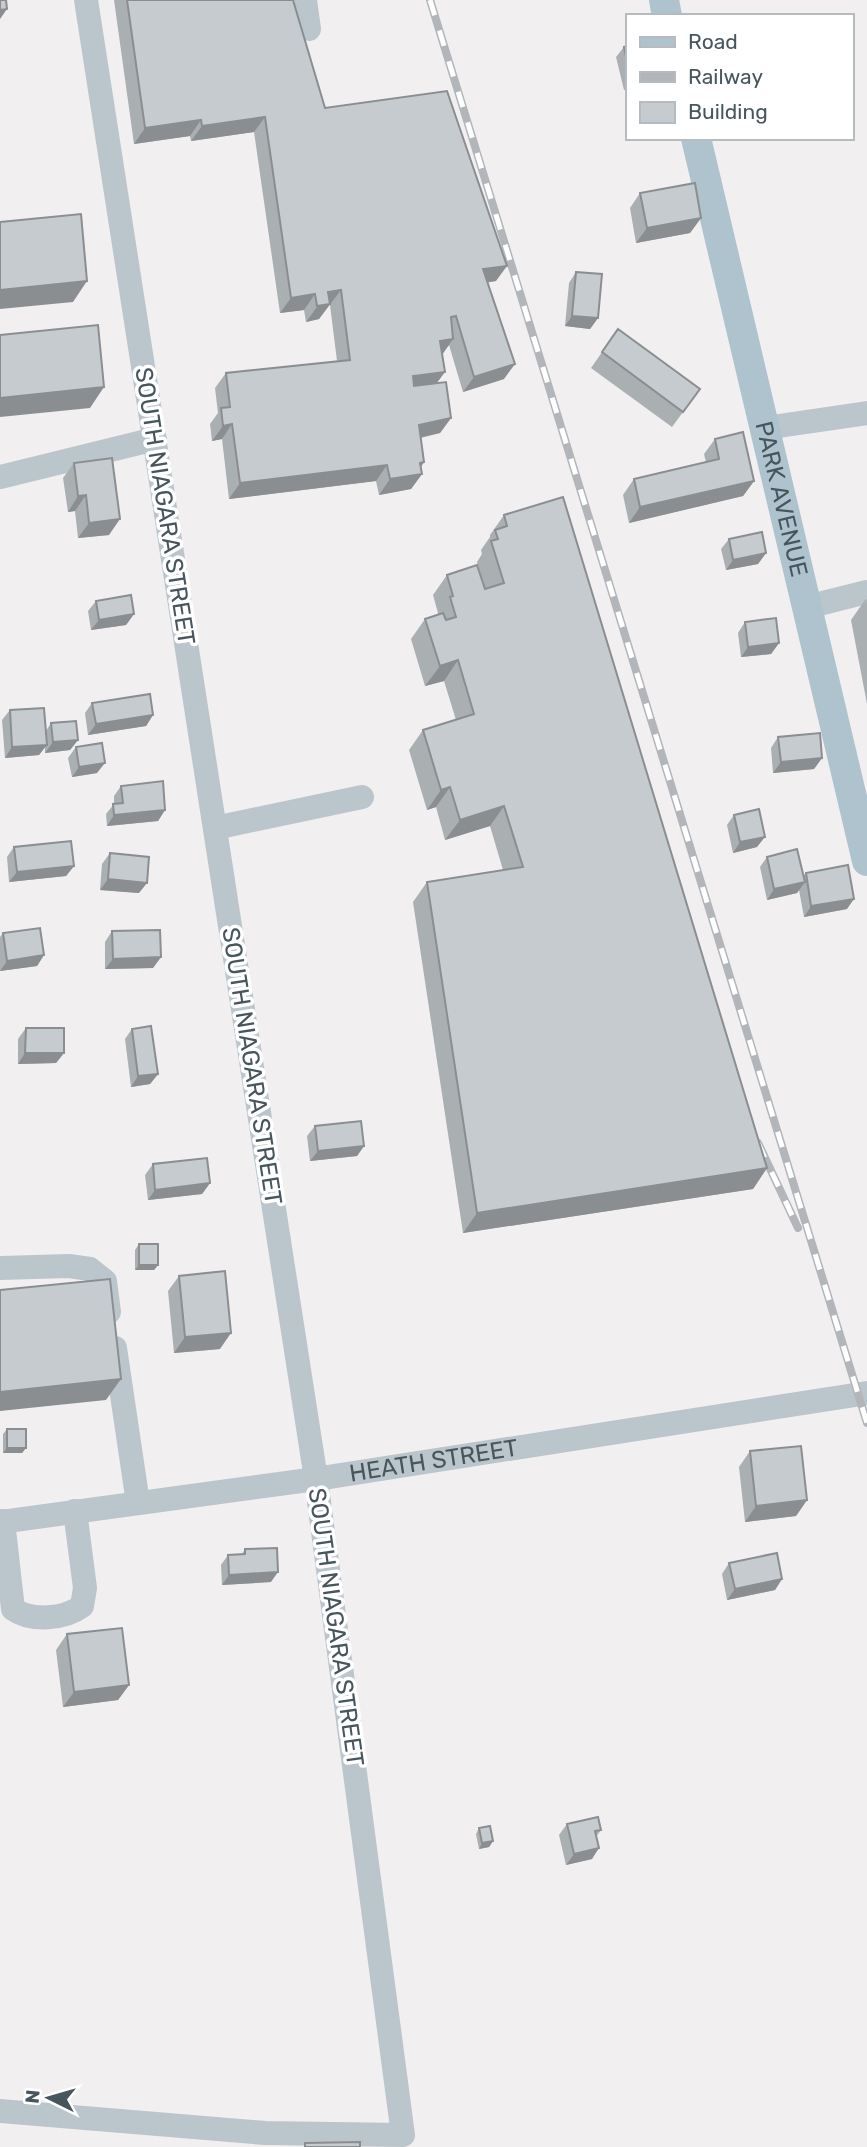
<svg xmlns="http://www.w3.org/2000/svg" width="867" height="2147" font-family="Rubik,sans-serif">
<style>
.lines{fill:none;stroke-linecap:round;stroke-linejoin:round}
.minor{stroke:#bbc6cc;stroke-width:24}
.major{stroke:#afc3cf;stroke-width:30}
.rail-casing{stroke:#b2b6ba;stroke-width:8}
.rail{stroke:#fff;stroke-width:5;stroke-dasharray:16;stroke-linecap:butt}
.wall{fill:#aaafb2}
.shaded-wall{fill:#8b8e91}
.building{fill:#c6cbcf;stroke:#8b8e91;stroke-width:2}
.labels{text-anchor:middle;dominant-baseline:central;stroke-width:7;stroke-linejoin:round;paint-order:stroke}
.street-label{font-size:24px;fill:#47565d;stroke:#fff}
</style>
<rect width="100%" height="100%" fill="#f2eff0"/>
<g class="lines">
<g class="minor">
<path d="M 305,0 L 309,29"/>
<path d="M 765,428 L 867,413"/>
<path d="M 0,477 L 155,439"/>
<path d="M 807,607 L 867,592"/>
<path d="M 215,828 L 362,797"/>
<path d="M 0,1268 L 69,1266 L 90,1269 L 105,1281 L 109,1312"/>
<path d="M 115,1348 L 138,1503"/>
<path d="M 3,1521 L 13,1609 C 31,1622 65,1619 82,1606 L 85,1588 L 75,1511"/>
<path id="s1" d="M 0,1522 L 316,1479 L 867,1393"/>
<path d="M 0,2111 L 265,2133 L 403,2135 L 316,1479 L 86,0"/>
</g>
<g class="major">
<path d="M 664,0 L 667,16"/>
<path id="s2" d="M 696,138 L 867,861"/>
</g>
<g class="rail-casing">
<path id="rail" d="M 430,0 L 867,1423
M 758,1143 L 798,1228"/>
</g>
<use href="#rail" class="rail"/>
</g>
<path class="wall" d="M 114,0 L 293,0 L 325,108 L 496,281 L 488,282 L 504,379 L 463,392 L 449,345 L 442,354 L 437,383 L 451,418 L 440,433 L 421,438 L 424,462 L 421,467 L 422,474 L 411,489 L 379,495 L 376,481 L 229,499 L 222,439 L 212,441 L 210,424 L 218,413 L 215,388 L 226,373 L 337,361 L 330,305 L 329,305 L 319,319 L 306,322 L 304,310 L 280,313 L 254,132 L 191,141 L 190,136 L 134,144 Z
M 627,46 L 627,90 L 624,90 L 616,57 L 624,47 Z
M 640,193 L 701,218 L 690,233 L 636,243 L 630,208 Z
M 576,272 L 598,318 L 590,329 L 565,326 L 569,283 Z
M 618,329 L 700,389 L 672,427 L 591,368 Z
M 715,439 L 754,481 L 743,496 L 629,523 L 623,495 L 634,479 L 706,462 L 704,454 Z
M 74,463 L 109,535 L 78,538 L 75,511 L 68,512 L 63,478 Z
M 504,515 L 767,1168 L 753,1189 L 463,1233 L 413,902 L 427,882 L 503,870 L 490,826 L 445,840 L 436,807 L 427,810 L 409,750 L 423,730 L 456,720 L 444,681 L 425,686 L 411,639 L 425,619 L 437,615 L 438,613 L 433,595 L 447,575 L 485,589 L 477,562 L 482,554 L 481,550 L 490,537 L 490,535 Z
M 729,539 L 766,553 L 758,564 L 726,570 L 721,549 Z
M 867,599 L 867,704 L 851,620 L 865,600 Z
M 96,601 L 134,614 L 126,625 L 91,630 L 88,611 Z
M 745,622 L 779,643 L 771,654 L 741,657 L 738,633 Z
M 92,703 L 153,715 L 146,726 L 88,735 L 85,713 Z
M 10,710 L 46,731 L 51,723 L 78,740 L 70,750 L 45,753 L 45,747 L 39,755 L 5,758 L 2,720 Z
M 778,737 L 822,758 L 814,769 L 773,773 L 771,748 Z
M 76,747 L 97,773 L 72,777 L 68,758 Z
M 121,786 L 165,810 L 158,821 L 107,826 L 106,814 L 114,804 L 114,796 Z
M 734,815 L 757,847 L 733,853 L 727,825 Z
M 14,847 L 74,866 L 66,876 L 9,882 L 7,857 Z
M 110,853 L 139,893 L 100,890 L 102,864 Z
M 767,857 L 803,876 L 806,873 L 847,909 L 804,917 L 799,890 L 797,893 L 767,900 L 760,867 Z
M 112,931 L 161,957 L 153,968 L 105,969 L 105,942 Z
M 3,933 L 44,955 L 37,966 L 0,971 L 0,937 Z
M 26,1028 L 64,1053 L 56,1063 L 18,1064 L 18,1039 Z
M 132,1029 L 158,1074 L 150,1084 L 131,1087 L 125,1039 Z
M 315,1126 L 364,1146 L 357,1156 L 310,1161 L 307,1136 Z
M 153,1164 L 210,1183 L 202,1194 L 148,1200 L 145,1175 Z
M 139,1244 L 158,1265 L 154,1270 L 135,1270 L 135,1250 Z
M 179,1276 L 220,1349 L 174,1353 L 168,1291 Z
M 7,1429 L 26,1448 L 22,1453 L 3,1453 L 3,1434 Z
M 750,1451 L 807,1500 L 796,1516 L 745,1522 L 739,1467 Z
M 245,1549 L 271,1582 L 222,1585 L 221,1565 L 228,1555 L 242,1554 Z
M 729,1563 L 782,1579 L 775,1590 L 727,1600 L 722,1574 Z
M 67,1634 L 129,1685 L 118,1700 L 63,1707 L 56,1650 Z
M 567,1824 L 601,1830 L 596,1837 L 592,1859 L 566,1865 L 559,1835 Z
M 479,1828 L 493,1841 L 489,1847 L 479,1849 L 476,1834 Z"/>
<path class="shaded-wall" d="M 7,9 L 0,19 L 0,10 Z
M 265,117 L 254,132 L 191,141 L 202,126 Z
M 201,120 L 190,136 L 134,144 L 145,128 Z
M 701,218 L 690,233 L 636,243 L 647,228 Z
M 507,266 L 496,281 L 473,285 L 483,269 Z
M 87,281 L 73,302 L 0,309 L 0,290 Z
M 341,290 L 319,319 L 306,322 L 328,292 Z
M 315,294 L 304,310 L 280,313 L 291,298 Z
M 572,316 L 598,318 L 590,329 L 565,326 Z
M 453,339 L 442,355 L 440,341 Z
M 515,364 L 504,379 L 463,392 L 474,377 Z
M 445,372 L 434,387 L 402,391 L 413,376 Z
M 104,387 L 90,408 L 0,417 L 0,398 Z
M 451,418 L 440,433 L 408,440 L 419,425 Z
M 232,424 L 222,439 L 212,441 L 223,426 Z
M 424,462 L 415,475 L 422,474 L 411,489 L 379,495 L 390,479 L 420,463 Z
M 387,465 L 376,481 L 229,499 L 240,483 Z
M 754,481 L 743,496 L 629,523 L 640,507 Z
M 86,495 L 75,511 L 68,512 L 78,496 Z
M 120,519 L 109,535 L 78,538 L 89,523 Z
M 766,553 L 758,564 L 726,570 L 733,560 Z
M 134,614 L 126,625 L 91,630 L 99,620 Z
M 779,643 L 771,654 L 741,657 L 748,647 Z
M 458,660 L 444,681 L 425,686 L 440,666 Z
M 153,715 L 146,726 L 88,735 L 96,724 Z
M 78,740 L 70,750 L 45,753 L 53,742 Z
M 47,745 L 39,755 L 5,758 L 12,747 Z
M 822,758 L 814,769 L 773,773 L 781,762 Z
M 105,763 L 97,773 L 72,777 L 79,767 Z
M 450,787 L 436,807 L 427,810 L 441,790 Z
M 504,806 L 490,826 L 445,840 L 460,820 Z
M 165,810 L 158,821 L 107,826 L 114,815 Z
M 765,837 L 757,847 L 733,853 L 740,842 Z
M 74,866 L 66,876 L 9,882 L 17,872 Z
M 108,879 L 147,883 L 139,893 L 100,890 Z
M 805,882 L 797,893 L 767,900 L 774,889 Z
M 854,899 L 847,909 L 804,917 L 811,906 Z
M 44,955 L 37,966 L 0,971 L 7,961 Z
M 161,957 L 153,968 L 105,969 L 113,959 Z
M 25,1053 L 64,1053 L 56,1063 L 18,1064 Z
M 158,1074 L 150,1084 L 131,1087 L 138,1076 Z
M 364,1146 L 357,1156 L 310,1161 L 318,1151 Z
M 767,1168 L 753,1189 L 463,1233 L 477,1213 Z
M 210,1183 L 202,1194 L 148,1200 L 155,1190 Z
M 139,1265 L 158,1265 L 154,1270 L 135,1270 Z
M 231,1333 L 220,1349 L 174,1353 L 185,1337 Z
M 121,1379 L 106,1400 L 0,1411 L 0,1392 Z
M 7,1448 L 26,1448 L 22,1453 L 3,1453 Z
M 807,1500 L 796,1516 L 745,1522 L 756,1506 Z
M 278,1572 L 271,1582 L 222,1585 L 229,1575 Z
M 782,1579 L 775,1590 L 727,1600 L 735,1589 Z
M 129,1685 L 118,1700 L 63,1707 L 74,1692 Z
M 493,1841 L 489,1847 L 479,1849 L 482,1843 Z
M 599,1848 L 592,1859 L 566,1865 L 574,1854 Z"/>
<path class="building" d="M 0,0 L 6,0 L 7,9 L 0,10 Z
M 127,0 L 293,0 L 325,108 L 447,91 L 507,266 L 483,269 L 515,364 L 474,377 L 456,316 L 451,317 L 453,339 L 440,341 L 445,372 L 413,376 L 414,386 L 446,382 L 451,418 L 419,425 L 424,462 L 420,463 L 422,474 L 390,479 L 387,465 L 240,483 L 232,424 L 223,426 L 221,408 L 230,407 L 226,373 L 350,360 L 341,290 L 328,292 L 330,304 L 317,306 L 315,294 L 291,298 L 265,117 L 202,126 L 201,120 L 145,128 Z
M 627,46 L 627,62 L 624,47 Z
M 695,183 L 701,218 L 647,228 L 640,193 Z
M 81,214 L 87,281 L 0,290 L 0,222 Z
M 576,272 L 602,274 L 598,318 L 572,316 Z
M 98,325 L 104,387 L 0,398 L 0,335 Z
M 618,329 L 700,389 L 683,412 L 602,352 Z
M 743,432 L 754,481 L 640,507 L 634,479 L 719,459 L 715,439 Z
M 112,458 L 120,519 L 89,523 L 86,495 L 78,496 L 74,463 Z
M 563,497 L 767,1168 L 477,1213 L 427,882 L 523,867 L 504,806 L 460,820 L 450,787 L 441,790 L 423,730 L 474,714 L 458,660 L 440,666 L 425,619 L 443,613 L 446,620 L 456,617 L 450,597 L 453,596 L 447,575 L 477,565 L 485,589 L 504,583 L 491,541 L 498,539 L 495,530 L 507,526 L 504,515 Z
M 762,532 L 766,553 L 733,560 L 729,539 Z
M 131,595 L 134,614 L 99,620 L 96,601 Z
M 776,618 L 779,643 L 748,647 L 745,622 Z
M 150,694 L 153,715 L 96,724 L 92,703 Z
M 44,708 L 47,745 L 12,747 L 10,710 Z
M 76,721 L 78,740 L 53,742 L 51,723 Z
M 820,733 L 822,758 L 781,762 L 778,737 Z
M 102,743 L 105,763 L 79,767 L 76,747 Z
M 163,781 L 165,810 L 114,815 L 113,804 L 123,803 L 121,786 Z
M 759,809 L 765,837 L 740,842 L 734,815 Z
M 71,841 L 74,866 L 17,872 L 14,847 Z
M 797,849 L 805,882 L 774,889 L 767,857 Z
M 110,853 L 149,857 L 147,883 L 108,879 Z
M 848,865 L 854,899 L 811,906 L 806,873 Z
M 40,928 L 44,955 L 7,961 L 3,933 Z
M 160,930 L 161,957 L 113,959 L 112,931 Z
M 151,1026 L 158,1074 L 138,1076 L 132,1029 Z
M 26,1028 L 64,1028 L 64,1053 L 25,1053 Z
M 361,1121 L 364,1146 L 318,1151 L 315,1126 Z
M 207,1158 L 210,1183 L 155,1190 L 153,1164 Z
M 139,1244 L 158,1244 L 158,1265 L 139,1265 Z
M 225,1271 L 231,1333 L 185,1337 L 179,1276 Z
M 110,1279 L 121,1379 L 0,1392 L 0,1290 Z
M 7,1429 L 26,1429 L 26,1448 L 7,1448 Z
M 801,1446 L 807,1500 L 756,1506 L 750,1451 Z
M 277,1548 L 278,1572 L 229,1575 L 228,1555 L 245,1554 L 245,1549 Z
M 777,1553 L 782,1579 L 735,1589 L 729,1563 Z
M 122,1628 L 129,1685 L 74,1692 L 67,1634 Z
M 598,1817 L 601,1830 L 595,1831 L 599,1848 L 574,1854 L 567,1824 Z
M 490,1826 L 493,1841 L 482,1843 L 479,1828 Z
M 360,2142 L 360,2147 L 305,2147 L 305,2143 Z"/>
<g class="labels">
<g class="street-label">
<text stroke="none"><textPath href="#s2" startOffset="371">PARK AVENUE</textPath></text>
<text transform="translate(165 506) rotate(81)">SOUTH NIAGARA STREET</text>
<text transform="translate(252 1066) rotate(81)">SOUTH NIAGARA STREET</text>
<text stroke="none"><textPath href="#s1" startOffset="438">HEATH STREET</textPath></text>
<text transform="translate(336 1627) rotate(82)">SOUTH NIAGARA STREET</text>
</g>
</g>
<rect x="626" y="14" width="228" height="126" fill="#ffffff" stroke="#b5bbbe" stroke-width="2"/>
<rect x="640" y="37" width="35" height="10" fill="#afc3cf" stroke="#b5bbbe" stroke-width="2"/>
<text x="688" y="49" font-size="21" fill="#47565d">Road</text>
<rect x="640" y="72" width="35" height="10" fill="#b2b6ba" stroke="#b5bbbe" stroke-width="2"/>
<text x="688" y="84" font-size="21" fill="#47565d">Railway</text>
<rect x="640" y="102" width="35" height="21" fill="#c6cbcf" stroke="#b5bbbe" stroke-width="2"/>
<text x="688" y="119" font-size="21" fill="#47565d">Building</text>
<g transform="translate(49 2098) rotate(275)" stroke="#ffffff" stroke-width="5" paint-order="stroke">
<path d="M0-5L12 26L0 18L-12 26Z" fill="#47565d"/>
<text y="-10" font-size="19" font-weight="bold" text-anchor="middle" fill="#47565d">N</text>
</g>
</svg>
